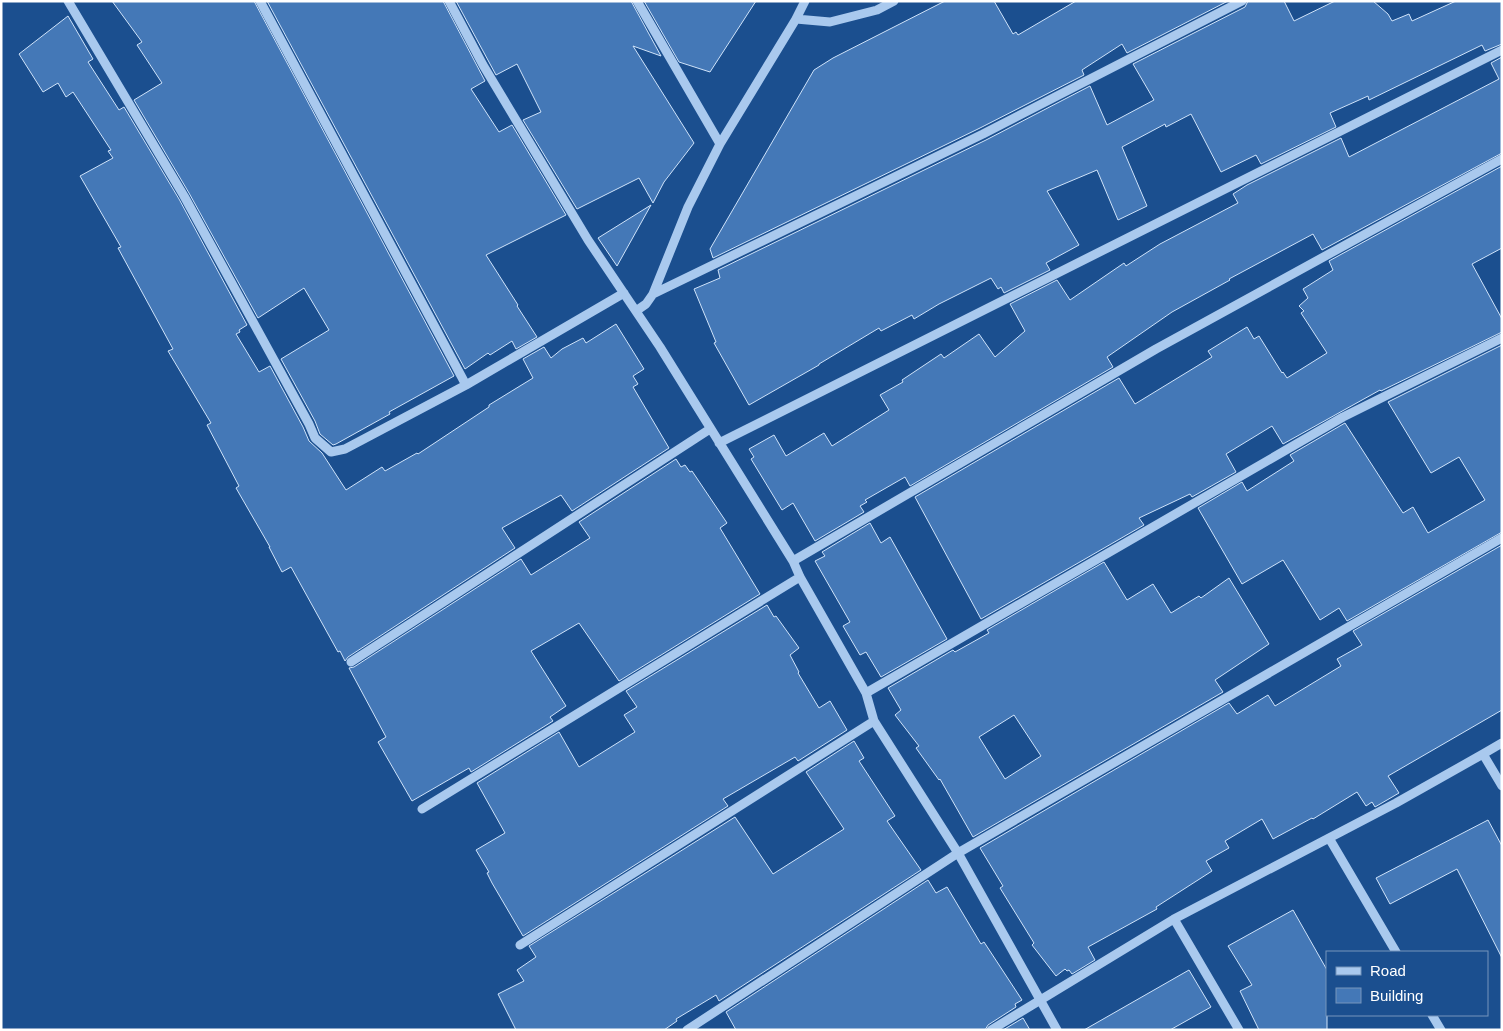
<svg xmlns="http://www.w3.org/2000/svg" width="1503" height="1031" font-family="Helvetica,sans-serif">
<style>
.building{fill:#4478b7;stroke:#cfe3fa;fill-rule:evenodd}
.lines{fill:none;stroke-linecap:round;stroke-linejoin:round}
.minor{stroke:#a9c9ee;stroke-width:9}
</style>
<rect width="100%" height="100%" fill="#1b4f8f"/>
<path class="building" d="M 112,1 L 254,1 L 454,376 L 389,412 L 390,414 L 336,444 L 333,445 L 320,434 L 315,421 L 281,359 L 329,330 L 304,288 L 258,318 L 189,193 L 134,100 L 162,83 L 137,45 L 142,42 Z
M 267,1 L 443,1 L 485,81 L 471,89 L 499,132 L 512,125 L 566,215 L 486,255 L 518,305 L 517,306 L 537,337 L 516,349 L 512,341 L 490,355 L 488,353 L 465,369 Z
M 456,1 L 631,1 L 661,56 L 633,46 L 694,143 L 664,182 L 653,203 L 639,178 L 577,209 L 523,120 L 541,112 L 517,64 L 496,75 Z
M 644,1 L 756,1 L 710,72 L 679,62 Z
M 945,1 L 994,1 L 1013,34 L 1016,32 L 1018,35 L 1076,1 L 1228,1 L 1127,53 L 1122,44 L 1085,68 L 1082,70 L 1084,75 L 980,128 L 713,258 L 710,249 L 814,70 L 833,58 Z
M 1248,1 L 1284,1 L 1294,21 L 1335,1 L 1373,1 L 1388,14 L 1392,21 L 1409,14 L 1412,21 L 1456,1 L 1502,1 L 1502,44 L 1485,51 L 1482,45 L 1369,100 L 1368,96 L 1330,113 L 1336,127 L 1261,164 L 1256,155 L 1221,172 L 1191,114 L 1166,127 L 1165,124 L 1122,147 L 1147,206 L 1118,220 L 1097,170 L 1047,191 L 1079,245 L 1046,263 L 1050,270 L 1004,293 L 1001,287 L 998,289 L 991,278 L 939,304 L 914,319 L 912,315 L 881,331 L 879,328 L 819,364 L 819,365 L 749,405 L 714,343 L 716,342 L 694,289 L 720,278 L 718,270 L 986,140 L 1090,86 L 1107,125 L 1154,100 L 1133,64 L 1245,7 Z
M 68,16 L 93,59 L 88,62 L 119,110 L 124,107 L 179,199 L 247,325 L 239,330 L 240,332 L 236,334 L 259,372 L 270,366 L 303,427 L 309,441 L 322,453 L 346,490 L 382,467 L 385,471 L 417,453 L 418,454 L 489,407 L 489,405 L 533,378 L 523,359 L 544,347 L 551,358 L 562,349 L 583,338 L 586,343 L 616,324 L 644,369 L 633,376 L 638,384 L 633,387 L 669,448 L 572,511 L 561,495 L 502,528 L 515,548 L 348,657 L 345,661 L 340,651 L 338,652 L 291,567 L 282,572 L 269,547 L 270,547 L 236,488 L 239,486 L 207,425 L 211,423 L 168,351 L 173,349 L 118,248 L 121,247 L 80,176 L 113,158 L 108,151 L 111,150 L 73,92 L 66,97 L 58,83 L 43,92 L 19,54 Z
M 1502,57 L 1502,153 L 1322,250 L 1313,234 L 1229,279 L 1230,280 L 1172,312 L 1107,357 L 1113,367 L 910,486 L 905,477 L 865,500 L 867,502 L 860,506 L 864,512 L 815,541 L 793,503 L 782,510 L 751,459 L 754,457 L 749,449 L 774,435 L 786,456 L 824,433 L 832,446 L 889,410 L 880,395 L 903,382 L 902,380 L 941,354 L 944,358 L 979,334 L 995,357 L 1025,331 L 1010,304 L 1057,280 L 1070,300 L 1124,263 L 1126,266 L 1160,244 L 1238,203 L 1233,194 L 1247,185 L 1341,138 L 1349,157 L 1499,79 L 1491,63 Z
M 1502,166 L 1502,248 L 1472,264 L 1502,319 L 1502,332 L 1381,391 L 1380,390 L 1283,444 L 1272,426 L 1226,454 L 1236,472 L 1192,497 L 1190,494 L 1139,518 L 1144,525 L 981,619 L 915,497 L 1119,378 L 1135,404 L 1212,357 L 1208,351 L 1247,327 L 1254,339 L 1259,336 L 1282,373 L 1283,372 L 1287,378 L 1327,353 L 1301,313 L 1304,311 L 1299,306 L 1308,298 L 1303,289 L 1333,270 L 1329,261 Z
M 651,205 L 617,266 L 598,238 Z
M 1502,345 L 1502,532 L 1347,621 L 1339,608 L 1320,620 L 1283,560 L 1242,584 L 1198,508 L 1242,482 L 1247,491 L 1294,461 L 1290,455 L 1345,423 L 1403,513 L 1413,507 L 1428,533 L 1485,500 L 1459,457 L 1431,473 L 1388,402 Z
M 676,459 L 681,467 L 685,465 L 690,472 L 692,471 L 727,523 L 720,528 L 760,594 L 619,681 L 579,623 L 531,651 L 566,706 L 550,717 L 553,721 L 471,772 L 469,768 L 412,801 L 378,742 L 386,737 L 349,668 L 354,667 L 521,559 L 531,575 L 590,538 L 579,522 Z
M 870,523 L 881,543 L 890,537 L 947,639 L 881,677 L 866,652 L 860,655 L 843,626 L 850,622 L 815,561 L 825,556 L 822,552 Z
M 1502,545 L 1502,710 L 1388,776 L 1399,793 L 1375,807 L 1372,802 L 1366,806 L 1357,792 L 1313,819 L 1312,818 L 1273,839 L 1262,819 L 1225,841 L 1229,848 L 1206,861 L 1212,871 L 1156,907 L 1157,909 L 1088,947 L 1095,960 L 1072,974 L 1069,970 L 1067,971 L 1065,969 L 1056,976 L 1032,945 L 1034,943 L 1000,888 L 1003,886 L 980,848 L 1229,703 L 1237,714 L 1268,695 L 1275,706 L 1341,666 L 1337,659 L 1362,645 L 1353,631 Z
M 1104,562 L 1127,600 L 1153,584 L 1171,613 L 1199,596 L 1201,598 L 1229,578 L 1269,644 L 1215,680 L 1223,692 L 973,837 L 940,779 L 939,780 L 916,748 L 919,746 L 895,715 L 901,710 L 888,688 L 953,650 L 955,652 L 989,633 L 987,630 ZM 1014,715 L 1041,756 L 1005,779 L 979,737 Z
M 767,605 L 774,617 L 776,616 L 799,648 L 790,655 L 799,672 L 798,673 L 819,708 L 830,701 L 847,730 L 798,761 L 795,757 L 723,799 L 728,806 L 523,936 L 492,883 L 487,873 L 489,872 L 476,850 L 505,833 L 477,783 L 559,732 L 579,767 L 635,732 L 624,715 L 637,707 L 626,691 Z
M 854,741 L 864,758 L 859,761 L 895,816 L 887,821 L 921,870 L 719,1001 L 716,995 L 676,1019 L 677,1021 L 664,1030 L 516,1030 L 498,994 L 524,981 L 517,970 L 536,957 L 529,946 L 735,817 L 773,874 L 844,829 L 806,772 Z
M 1488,820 L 1502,846 L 1502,958 L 1457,869 L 1390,904 L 1376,878 Z
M 928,880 L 936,893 L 947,887 L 981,944 L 984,942 L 1022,1000 L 1015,1004 L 1016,1007 L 988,1025 L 985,1030 L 736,1030 L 726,1012 Z
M 1293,910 L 1327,970 L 1327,1030 L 1259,1030 L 1240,991 L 1252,985 L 1228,946 Z
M 1189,970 L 1211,1007 L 1170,1030 L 1084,1030 Z
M 1023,1018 L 1030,1030 L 1003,1030 Z"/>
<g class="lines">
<path class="minor" d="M 68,1 L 184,196 L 309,424 L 315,438 L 331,452 L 345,449 L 466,385 L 624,293
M 260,1 L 466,385
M 449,1 L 483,65 L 588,240 L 660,347 L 793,561 L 800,577 L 866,693 L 874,721 L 958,853 L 1057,1030
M 637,1 L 720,144
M 796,19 L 830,22 L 877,10 L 894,1
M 653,294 L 983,134 L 1242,1
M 636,311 L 646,304 L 653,294 L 688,207 L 720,144 L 796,19 L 805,1
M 719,443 L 1502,50
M 793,561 L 1156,349 L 1502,159
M 351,662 L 710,429
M 866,693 L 1343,417 L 1502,338
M 1483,754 L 1502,786
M 422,809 L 800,577
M 1329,838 L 1396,952
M 1174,919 L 1239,1030
M 520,945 L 874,721
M 1432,1015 L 1441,1030
M 687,1030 L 958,853 L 1502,538
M 991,1030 L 1174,919 L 1396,803 L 1483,754 L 1502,743"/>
</g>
<rect width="1503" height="1031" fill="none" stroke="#ffffff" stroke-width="5"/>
<rect x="1326" y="951" width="162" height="65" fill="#1b4f8f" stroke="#7695bc"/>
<rect x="1336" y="967" width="25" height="8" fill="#a9c9ee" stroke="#7695bc"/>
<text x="1370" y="976" font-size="15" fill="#ffffff">Road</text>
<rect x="1336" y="988" width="25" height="15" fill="#4478b7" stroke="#7695bc"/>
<text x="1370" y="1001" font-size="15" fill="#ffffff">Building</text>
</svg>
